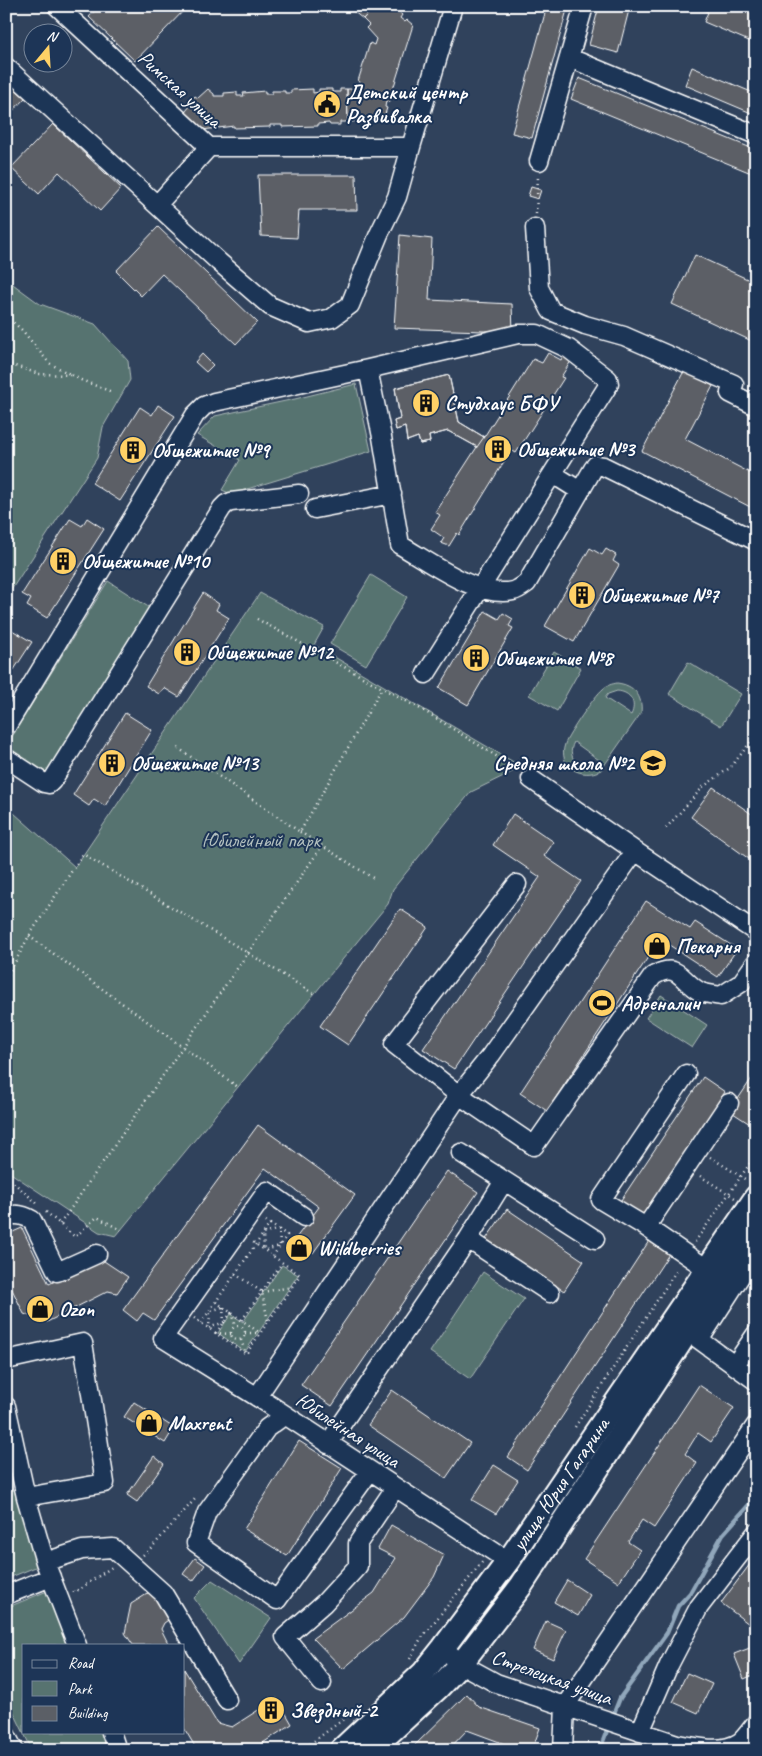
<svg xmlns="http://www.w3.org/2000/svg" width="762" height="1756" font-family="Caveat,sans-serif">
<style>
.green{fill:#577370;stroke:#abb9b8;fill-rule:evenodd}
.lines{fill:none;stroke-linecap:round;stroke-linejoin:round}
.stream{stroke:#91a7bb;stroke-width:4.5}
.building{fill:#5b5f66;stroke:#fff}
.minor-casing{stroke:#fff;stroke-width:21}
.major-casing{stroke:#fff;stroke-width:26}
.path{stroke:#fff;stroke-width:2.5;stroke-dasharray:1 4;stroke-linecap:butt}
.minor{stroke:#1d3557;stroke-width:18}
.major{stroke:#1d3557;stroke-width:22}
.labels{text-anchor:middle;dominant-baseline:central;stroke-width:4;stroke-linejoin:round;paint-order:stroke}
.street-label{font-size:21px;fill:#fff;stroke:#1d3557}
.poi-label{font-size:21px;font-weight:bold;fill:#fff;stroke:#1d3557;text-anchor:start}
.park-label{font-size:21px;fill:#b3c0bf;stroke:#1d3557}
</style>
<rect width="100%" height="100%" fill="#30425c"/>
<filter id="ink" filterUnits="userSpaceOnUse"><feTurbulence type="fractalNoise" baseFrequency=".02" numOctaves="2"/><feDisplacementMap in="SourceGraphic" scale="10" xChannelSelector="R" yChannelSelector="G"/><feConvolveMatrix kernelMatrix="1 2 1 2 8 2 1 2 1" color-interpolation-filters="sRGB"/></filter>
<g filter="url(#ink)">
<path class="green" d="M 6,279 L 40,304 L 95,324 L 128,361 L 130,380 L 103,427 L 97,458 L 6,598 Z
M 356,384 L 371,451 L 231,494 L 222,490 L 240,460 L 197,435 L 215,416 L 295,399 Z
M 371,575 L 407,597 L 366,665 L 330,644 Z
M 108,581 L 150,608 L 51,775 L 6,748 L 6,746 Z
M 260,593 L 324,627 L 314,645 L 522,767 L 471,792 L 393,889 L 388,904 L 116,1236 L 99,1232 L 6,1170 L 6,806 L 75,867 Z
M 554,652 L 581,668 L 557,711 L 529,695 Z
M 688,662 L 741,694 L 721,726 L 669,694 Z
M 617,683 C 634,685 643,696 641,713 L 601,770 C 582,780 557,767 565,744 C 568,735 595,695 603,689 C 607,685 612,684 617,683 ZM 617,691 C 631,692 637,703 631,715 L 605,698 L 608,694 ZM 574,742 L 599,760 L 599,761 C 585,775 564,760 574,742 Z
M 661,995 L 707,1025 L 692,1048 L 646,1018 Z
M 282,1265 L 298,1275 L 245,1352 L 218,1333 L 231,1314 L 243,1322 Z
M 483,1272 L 524,1299 L 470,1379 L 430,1352 Z
M 14,1490 L 38,1566 L 6,1579 L 6,1493 Z
M 212,1580 L 271,1618 L 239,1664 L 194,1598 Z
M 52,1589 L 75,1645 L 24,1645 L 24,1732 L 111,1732 L 119,1750 L 32,1750 L 6,1696 L 6,1608 Z"/>
<g class="lines">
<path class="stream" d="M 612,1718 L 620,1698 L 667,1633 L 678,1606 L 690,1593 L 723,1534 L 756,1497
M 602,1750 L 602,1744 L 609,1725"/>
</g>
<path class="building" d="M 99,6 L 188,6 L 135,61 L 89,17 Z
M 375,6 L 363,19 L 348,7 L 348,6 Z
M 375,6 L 391,6 L 390,7 L 394,12 L 397,9 L 402,15 L 400,18 L 405,22 L 407,20 L 413,25 L 389,102 L 386,101 L 385,107 L 387,108 L 383,120 L 348,122 L 347,89 L 358,89 L 360,82 L 358,81 L 370,43 L 374,45 L 376,39 L 366,28 L 369,25 L 363,19 Z
M 547,6 L 568,6 L 532,138 L 512,133 Z
M 599,6 L 630,6 L 618,53 L 589,45 Z
M 695,6 L 747,6 L 756,10 L 756,44 L 704,22 L 708,12 Z
M 692,67 L 756,94 L 756,115 L 685,85 Z
M 579,78 L 756,150 L 756,175 L 571,99 Z
M 6,81 L 25,98 L 6,118 Z
M 208,89 L 214,94 L 214,96 L 224,96 L 224,93 L 237,92 L 237,96 L 244,96 L 243,93 L 265,91 L 265,94 L 272,94 L 272,91 L 285,91 L 285,93 L 291,93 L 291,90 L 313,89 L 313,93 L 319,92 L 319,89 L 332,89 L 332,92 L 340,92 L 340,89 L 347,89 L 348,122 L 340,122 L 340,125 L 330,125 L 329,123 L 318,124 L 318,126 L 282,127 L 282,125 L 270,125 L 270,127 L 234,128 L 234,126 L 202,130 L 185,112 L 192,104 L 189,102 L 195,96 L 198,98 Z
M 53,124 L 121,188 L 100,211 L 59,172 L 39,194 L 11,168 Z
M 258,175 L 356,175 L 357,210 L 299,210 L 297,238 L 261,236 Z
M 531,187 L 541,190 L 538,199 L 528,196 Z
M 158,227 L 257,322 L 236,344 L 162,274 L 141,296 L 116,271 Z
M 400,235 L 432,239 L 429,300 L 512,304 L 513,332 L 394,328 Z
M 695,255 L 756,283 L 756,343 L 672,304 Z
M 548,353 L 561,360 L 563,356 L 571,361 L 561,377 L 564,378 L 516,453 L 511,450 L 459,535 L 457,533 L 449,546 L 441,543 L 444,538 L 431,529 L 440,515 L 435,512 L 477,447 L 448,431 L 429,436 L 430,442 L 420,444 L 418,437 L 407,441 L 405,427 L 396,430 L 394,421 L 400,419 L 395,388 L 449,375 L 459,422 L 484,437 L 533,359 L 542,363 Z
M 202,354 L 213,365 L 206,372 L 195,362 Z
M 684,371 L 713,386 L 685,439 L 756,476 L 756,510 L 642,451 Z
M 449,375 L 459,422 L 484,437 L 477,447 L 448,431 L 429,436 L 430,442 L 420,444 L 418,437 L 407,441 L 405,427 L 396,430 L 394,421 L 400,419 L 395,388 Z
M 158,405 L 175,416 L 120,501 L 92,483 L 140,407 L 152,415 Z
M 87,518 L 104,529 L 47,618 L 27,606 L 31,599 L 22,594 L 70,519 L 82,526 Z
M 590,548 L 602,555 L 606,549 L 616,555 L 613,561 L 619,565 L 574,642 L 545,626 Z
M 203,593 L 219,604 L 216,610 L 229,618 L 179,697 L 164,688 L 159,694 L 146,686 Z
M 485,611 L 499,619 L 503,613 L 513,619 L 509,626 L 513,628 L 468,705 L 439,688 Z
M 12,630 L 32,642 L 6,682 L 6,634 L 9,635 Z
M 125,713 L 152,730 L 105,806 L 94,799 L 89,806 L 73,795 Z
M 713,787 L 756,817 L 756,864 L 691,817 Z
M 513,814 L 554,842 L 544,856 L 581,881 L 454,1069 L 423,1049 L 540,877 L 493,845 Z
M 646,901 L 690,929 L 695,922 L 737,949 L 718,977 L 660,939 L 547,1111 L 520,1093 Z
M 400,909 L 428,927 L 348,1045 L 320,1026 Z
M 756,1072 L 756,1122 L 753,1126 L 730,1111 Z
M 703,1077 L 725,1092 L 642,1218 L 619,1203 Z
M 258,1125 L 355,1195 L 313,1253 L 309,1250 L 305,1257 L 290,1246 L 319,1207 L 265,1168 L 154,1320 L 143,1313 L 137,1321 L 123,1310 Z
M 447,1171 L 478,1192 L 332,1406 L 301,1385 Z
M 507,1209 L 584,1261 L 564,1291 L 486,1239 Z
M 22,1228 L 49,1284 L 101,1259 L 128,1277 L 117,1293 L 108,1291 L 47,1322 L 24,1314 L 6,1277 L 6,1235 Z
M 649,1241 L 669,1254 L 527,1470 L 508,1457 Z
M 699,1385 L 734,1408 L 711,1442 L 698,1433 L 685,1454 L 697,1463 L 654,1528 L 642,1520 L 628,1542 L 640,1550 L 619,1582 L 584,1559 Z
M 392,1390 L 470,1443 L 446,1478 L 368,1425 Z
M 134,1402 L 174,1428 L 165,1443 L 124,1417 Z
M 299,1441 L 342,1468 L 287,1556 L 244,1529 Z
M 154,1456 L 164,1464 L 137,1502 L 127,1495 Z
M 494,1465 L 518,1480 L 496,1514 L 472,1500 Z
M 391,1525 L 444,1555 L 434,1577 L 404,1617 L 343,1669 L 313,1638 L 374,1593 L 396,1558 L 378,1549 Z
M 756,1556 L 756,1615 L 749,1624 L 721,1603 Z
M 195,1558 L 205,1565 L 193,1581 L 183,1574 Z
M 567,1580 L 590,1595 L 578,1616 L 554,1602 Z
M 155,1589 L 174,1616 L 164,1623 L 161,1629 L 169,1645 L 133,1645 L 125,1633 L 131,1604 Z
M 546,1621 L 566,1630 L 553,1659 L 533,1650 Z
M 755,1646 L 756,1674 L 744,1679 L 734,1654 Z
M 184,1669 L 217,1723 L 232,1727 L 277,1698 L 292,1724 L 252,1750 L 197,1750 L 184,1728 Z
M 687,1673 L 712,1684 L 698,1713 L 673,1702 Z
M 467,1694 L 479,1707 L 540,1728 L 532,1750 L 521,1750 L 467,1730 L 448,1750 L 410,1750 Z"/>
<g class="lines">
<g class="minor-casing">
<path id="minor" d="M 57,6 L 209,147 L 411,147 L 453,6
M 570,58 L 756,135
M 6,67 L 219,262 L 270,306 L 309,323 L 332,318 L 350,305 L 379,234 L 397,197 L 411,147
M 539,161 L 584,6
M 157,205 L 209,147
M 535,228 L 539,288 L 551,311 L 585,325 L 624,336 L 734,384 L 730,393 L 756,406
M 368,369 L 382,437 L 400,545 C 430,562 479,599 513,591 C 518,590 523,586 527,583 L 593,469 L 596,465 L 603,466 L 756,541
M 553,474 L 580,491
M 315,509 L 392,494
M 6,727 L 195,415 L 204,406 L 214,402 L 368,369 L 518,334 L 537,334 L 569,349 L 608,379 L 609,384 L 426,674
M 6,758 L 44,783 L 49,784 L 52,781 L 222,508 L 226,504 L 231,502 L 299,494
M 531,779 L 635,851
M 517,884 L 394,1044 L 459,1095 L 491,1055 L 635,851 L 756,932
M 461,1153 L 595,1239
M 6,1217 C 15,1213 24,1215 32,1220 L 57,1272 L 97,1254
M 304,1217 L 267,1191 L 163,1338 L 270,1405 L 508,1561
M 646,1227 L 601,1200 L 686,1074
M 468,1239 L 550,1293
M 707,1269 L 646,1227 L 729,1103
M 690,1333 L 756,1381
M 700,1339 L 756,1252
M 6,1360 L 83,1343 L 105,1483 L 26,1497
M 735,1365 L 756,1334
M 257,1397 L 459,1095 L 534,1146 L 653,976 C 680,960 681,983 701,992 C 707,994 715,995 721,996 L 741,983 L 756,962
M 6,1406 L 26,1497 L 45,1562 L 77,1645
M 285,1415 L 267,1428 L 207,1512 L 196,1543 L 277,1600 L 370,1471
M 328,1444 L 468,1239 L 504,1181
M 45,1562 L 82,1550 L 113,1548 L 163,1593 L 227,1700
M 6,1595 L 51,1577
M 443,1648 L 461,1664 L 496,1683 L 677,1744 C 697,1747 722,1754 740,1742 C 746,1737 751,1729 756,1723
M 322,1683 L 285,1637 L 324,1603 L 358,1566 L 358,1543 L 395,1488
M 111,1732 L 117,1750
M 640,1732 L 669,1665 L 699,1607 L 756,1533
M 6,1735 L 14,1750
M 563,1750 L 565,1706 L 756,1425"/>
</g>
<g class="major-casing">
<g id="major">
<path id="s1" d="M 341,1750 L 423,1673 L 443,1648 L 508,1561 L 756,1197"/>
<path d="M 371,1750 L 438,1688 L 461,1664 L 521,1586 L 756,1227"/>
</g>
</g>
<path class="path" d="M 536,214 L 538,177
M 6,316 L 22,330 L 49,363 L 81,380 L 112,392
M 6,363 L 39,374 L 71,375
M 257,619 L 426,712 L 520,771
M 178,748 L 300,832 L 382,688
M 666,828 L 703,787 L 731,767 L 756,735
M 300,832 L 376,880
M 29,936 L 238,1087
M 6,979 L 29,936 L 83,854 L 248,953 L 314,994
M 710,1157 L 748,1181
M 6,1176 L 39,1205
M 700,1176 L 735,1198
M 46,1212 L 75,1237 L 97,1217 L 121,1230
M 60,1224 L 322,846
M 270,1224 L 287,1235 L 273,1256
M 279,1229 L 280,1246 L 264,1250 L 263,1234 Z
M 695,1242 L 756,1155
M 235,1274 L 262,1292 L 268,1321
M 262,1292 L 292,1287
M 216,1302 L 260,1333
M 223,1307 L 224,1322 L 209,1328 L 210,1311 Z
M 194,1318 L 246,1354 L 300,1275 L 250,1240
M 242,1320 L 282,1263
M 201,1323 L 270,1224 L 266,1221
M231 1333a7 7 0 1 1 14 0a7 7 0 1 1-14 0Z
M 245,1333 L 258,1333
M 231,1334 L 216,1333 L 231,1313 L 236,1327
M 241,1340 L 245,1352
M 575,1427 L 678,1268
M 143,1555 L 153,1546 L 195,1499
M 73,1591 L 75,1592 L 112,1567
M 410,1659 L 420,1640 L 483,1561
M 302,1750 L 349,1715"/>
<use href="#minor" class="minor"/>
<use href="#major" class="major"/>
</g>
</g>
<defs>
<g id="civic-disc" transform="scale(1.4375)"><circle r="9.5" fill="#ffd166" stroke="#1d3557"/><path d="M-.6-6.5H3V-4.5H.6V-3L4-1V1h2V6H-6V1h2V-1L-.6-3ZM-1.2 2.5V6h2.4V2.5Z" fill="#111"/></g>
<g id="building-disc" transform="scale(1.4375)"><circle r="9.5" fill="#ffd166" stroke="#1d3557"/><path d="M-4-6H4V6H1V3H-1V6H-4ZM-2.5-4.3h1.7v1.8h-1.7ZM.8-4.3h1.7v1.8H.8ZM-2.5-1h1.7V.8h-1.7ZM.8-1h1.7V.8H.8Z" fill="#111"/></g>
<g id="school-disc" transform="scale(1.4375)"><circle r="9.5" fill="#ffd166" stroke="#1d3557"/><path d="M0-5L7-2L0 1L-7-2ZM-4 1L0 2.5L4 1V4Q0 6-4 4Z" fill="#111"/></g>
<g id="shop-disc" transform="scale(1.4375)"><circle r="9.5" fill="#ffd166" stroke="#1d3557"/><path d="M-5-2.5h2.3a2.7 3.5 0 0 1 5.4 0H5L5.5 6h-11ZM-1.5-2.5h3a1.5 2.3 0 0 0-3 0Z" fill="#111"/></g>
<g id="stadium-disc" transform="scale(1.4375)"><circle r="9.5" fill="#ffd166" stroke="#1d3557"/><path d="M0-5a6.5 5 0 1 0 0 10a6.5 5 0 1 0 0-10ZM-3.5-1.8h7v3.6h-7Z" fill="#111"/></g>
</defs>
<g fill-rule="evenodd">
<use href="#civic-disc" x="327" y="104"/>
<use href="#building-disc" x="426" y="403"/>
<use href="#building-disc" x="498" y="449"/>
<use href="#building-disc" x="133" y="450"/>
<use href="#building-disc" x="63" y="561"/>
<use href="#building-disc" x="582" y="595"/>
<use href="#building-disc" x="187" y="652"/>
<use href="#building-disc" x="476" y="658"/>
<use href="#building-disc" x="112" y="763"/>
<use href="#school-disc" x="653" y="763"/>
<use href="#shop-disc" x="657" y="946"/>
<use href="#stadium-disc" x="602" y="1003"/>
<use href="#shop-disc" x="299" y="1248"/>
<use href="#shop-disc" x="40" y="1309"/>
<use href="#shop-disc" x="149" y="1423"/>
<use href="#building-disc" x="271" y="1710"/>
</g>
<g class="labels">
<g class="street-label">
<text transform="translate(180 89) rotate(42)">Римская улица</text>
<text transform="translate(348 1430) rotate(33)">Юбилейная улица</text>
<text stroke="none"><textPath href="#s1" startOffset="346">улица Юрия Гагарина</textPath></text>
<text transform="translate(552 1677) rotate(20)">Стрелецкая улица</text>
</g>
<g class="poi-label">
<text x="346" y="92">Детский центр<tspan x="346" dy="24">Развивалка</tspan></text>
<text x="445" y="403">Студхаус БФУ</text>
<text x="517" y="449">Общежитие №3</text>
<text x="152" y="450">Общежитие №9</text>
<text x="82" y="561">Общежитие №10</text>
<text x="601" y="595">Общежитие №7</text>
<text x="206" y="652">Общежитие №12</text>
<text x="495" y="658">Общежитие №8</text>
<text x="131" y="763">Общежитие №13</text>
<text x="634" y="763" text-anchor="end">Средняя школа №2</text>
<text x="676" y="946">Пекарня</text>
<text x="621" y="1003">Адреналин</text>
<text x="318" y="1248">Wildberries</text>
<text x="59" y="1309">Ozon</text>
<text x="168" y="1423">Maxrent</text>
<text x="290" y="1710">Звездный-2</text>
</g>
<g class="park-label">
<text x="261" y="840">Юбилейный парк</text>
</g>
</g>
<rect width="762" height="1756" fill="none" stroke="#1d3557" stroke-width="25"/>
<rect x="12" y="12" width="737" height="1731" fill="none" stroke="#fff" stroke-width="2" filter="url(#ink)"/>
<rect x="22" y="1644" width="162" height="90" fill="#1d3557" stroke="#77869a"/>
<rect x="32" y="1660" width="25" height="8" fill="#1d3557" stroke="#77869a"/>
<text x="68" y="1668" font-size="15" fill="#ffffff">Road</text>
<rect x="32" y="1681" width="25" height="15" fill="#577370" stroke="#77869a"/>
<text x="68" y="1694" font-size="15" fill="#ffffff">Park</text>
<rect x="32" y="1706" width="25" height="15" fill="#5b5f66" stroke="#77869a"/>
<text x="68" y="1718" font-size="15" fill="#ffffff">Building</text>
<g transform="translate(48 48) rotate(18)"><circle r="24" fill="#1d3557" stroke="#77869a"/>
<path d="M0-4L9 19L0 12L-9 19Z" fill="#ffd166"/>
<text y="-8" font-size="14" font-weight="bold" text-anchor="middle" fill="#ffffff">N</text>
</g>
</svg>
